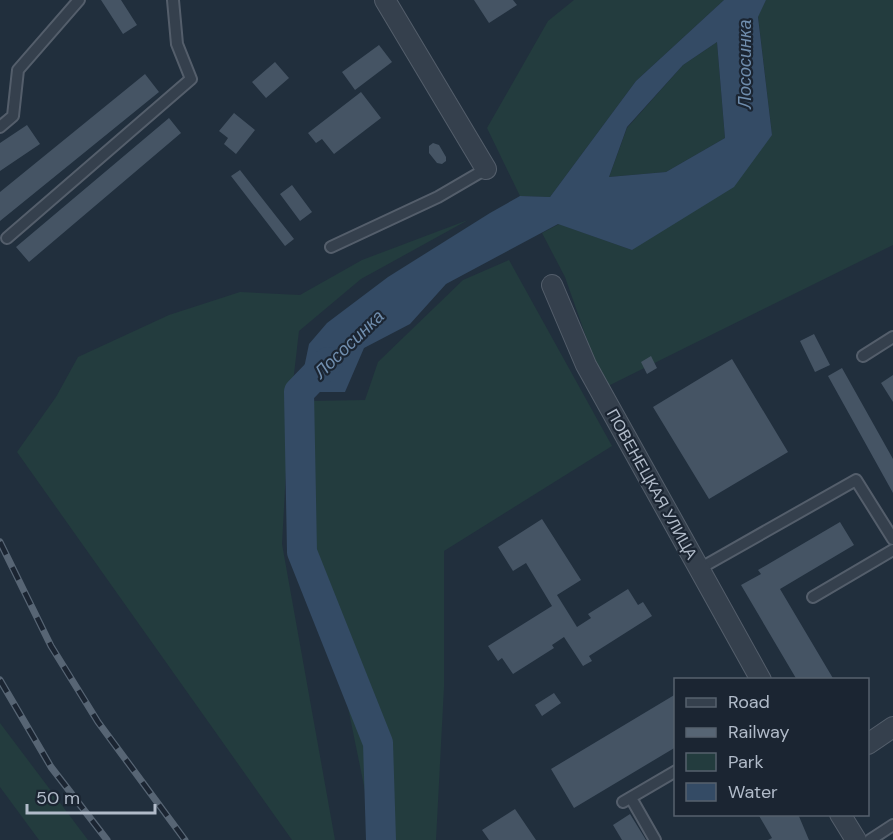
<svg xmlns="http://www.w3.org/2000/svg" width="893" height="840" font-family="'DM Sans',sans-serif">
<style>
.green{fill:#233c3e}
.water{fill:#344b65;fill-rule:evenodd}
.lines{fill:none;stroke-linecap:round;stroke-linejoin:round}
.river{stroke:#344b65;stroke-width:30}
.building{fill:#455464}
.lane-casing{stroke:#545e6b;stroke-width:14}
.street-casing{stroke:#545e6b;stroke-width:22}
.lane{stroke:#35404d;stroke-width:10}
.street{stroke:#35404d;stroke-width:20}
.rail-casing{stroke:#576574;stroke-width:7}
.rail{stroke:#1b2532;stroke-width:4.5;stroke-dasharray:14;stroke-linecap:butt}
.labels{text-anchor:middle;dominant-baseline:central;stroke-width:4.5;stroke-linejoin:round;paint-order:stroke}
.street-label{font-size:16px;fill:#b1bbc9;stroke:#1b2532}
.water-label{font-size:18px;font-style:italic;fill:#708eae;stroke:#1b2532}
</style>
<rect width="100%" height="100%" fill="#212f3d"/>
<path class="green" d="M 574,0 L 724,0 L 636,81 L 550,197 L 520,196 L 487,128 L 548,21 Z
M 766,0 L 893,0 L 893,245 L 604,388 L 565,277 L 542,233 L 559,224 L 632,250 L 772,135 L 758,16 Z
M 717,42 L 725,138 L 666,172 L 609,177 L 627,128 L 683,65 Z
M 468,220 L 361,279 L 299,331 L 289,417 L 282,544 L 335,840 L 292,840 L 17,452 L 56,397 L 78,357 L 169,315 L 240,292 L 300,295 L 362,260 Z
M 509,260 L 612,446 L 444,551 L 444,687 L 436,840 L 375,840 L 316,550 L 310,401 L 365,400 L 378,362 L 463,280 Z
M 0,723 L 88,840 L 39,840 L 0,787 Z"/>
<path class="water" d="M 724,0 L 766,0 L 758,17 L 772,135 L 734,187 L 632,250 L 558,224 L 446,284 L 410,324 L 364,348 L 345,392 L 299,392 L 309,344 L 327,323 L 388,277 L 490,213 L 520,196 L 550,197 L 636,81 ZM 717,42 L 725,138 L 666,172 L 609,177 L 627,127 L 683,65 Z"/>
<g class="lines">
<path class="river" d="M 328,362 L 299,392 L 302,552 L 378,743 L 381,840"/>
</g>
<path class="building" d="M 101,0 L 121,0 L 137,25 L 123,34 Z
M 474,0 L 513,0 L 517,5 L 489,23 Z
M 379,45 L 392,62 L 355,90 L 342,72 Z
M 275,62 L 289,78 L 266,98 L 252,82 Z
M 145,74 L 159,92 L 0,221 L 0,192 Z
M 361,92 L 381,118 L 334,154 L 322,139 L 316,143 L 308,133 Z
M 234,113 L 255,130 L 236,154 L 224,144 L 228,138 L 219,131 Z
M 169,118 L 181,133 L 29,262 L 16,247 Z
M 27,125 L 40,144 L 0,171 L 0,143 Z
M 433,143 L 439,145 L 446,157 L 446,161 L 442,164 L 437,163 L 429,153 L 429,146 Z
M 240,170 L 294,239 L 285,246 L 231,176 Z
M 292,185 L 312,212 L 300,221 L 280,194 Z
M 814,334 L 830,365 L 815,372 L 800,341 Z
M 651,356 L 657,368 L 647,374 L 641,362 Z
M 732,359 L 788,452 L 709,499 L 653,407 Z
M 842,368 L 893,459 L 893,493 L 828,376 Z
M 893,375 L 893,402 L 881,383 Z
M 542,519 L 581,580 L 557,595 L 577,627 L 591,618 L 588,614 L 628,589 L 638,605 L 643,602 L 652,616 L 589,656 L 592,661 L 583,666 L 564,637 L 552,645 L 554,648 L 513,674 L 502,658 L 498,661 L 488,646 L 552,606 L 526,563 L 513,571 L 498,547 Z
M 840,522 L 854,545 L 780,589 L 834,680 L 797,680 L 741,585 L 761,574 L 758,570 Z
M 554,693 L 561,703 L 542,716 L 535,705 Z
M 676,694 L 676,747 L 574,808 L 551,769 Z
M 515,809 L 536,840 L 489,840 L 482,830 Z
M 630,814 L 646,840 L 622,840 L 613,825 Z
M 758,814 L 798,814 L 809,840 L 768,840 L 772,838 Z"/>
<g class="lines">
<g class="lane-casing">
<path id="lane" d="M 0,127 L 13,116 L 18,70 L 79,0
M 7,238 L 191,79 L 177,44 L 173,0
M 331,247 L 438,197 L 486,169
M 863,356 L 893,337
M 699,569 L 856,480 L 893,539
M 813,597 L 893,550
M 631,798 L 655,840
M 623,802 L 676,771
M 870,840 L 893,825"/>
</g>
<g class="street-casing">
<path id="street" d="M 385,0 L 486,169
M 552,285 L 586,365 L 761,680
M 868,744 L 893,727
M 840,814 L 856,840"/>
</g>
<use href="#lane" class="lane"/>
<use href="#street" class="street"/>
<g class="rail-casing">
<path id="rail" d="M 0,542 L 51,646 L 98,722 L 185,840
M 0,680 L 51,767 L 107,840"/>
</g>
<use href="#rail" class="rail"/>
</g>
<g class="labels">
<g class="street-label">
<text transform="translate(652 484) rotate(61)">ПОВЕНЕЦКАЯ УЛИЦА</text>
</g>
<g class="water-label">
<text transform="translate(745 64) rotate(-90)">Лососинка</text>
<text transform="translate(349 344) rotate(-44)">Лососинка</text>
</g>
</g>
<rect x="674" y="678" width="195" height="138" fill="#1b2532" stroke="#57616e" stroke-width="1.5"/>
<rect x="686" y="698" width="30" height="9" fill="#35404d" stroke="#57616e" stroke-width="1.5"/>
<text x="728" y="708" font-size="18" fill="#b1bbc9">Road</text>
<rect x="686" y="728" width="30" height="9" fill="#576574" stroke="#57616e" stroke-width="1.5"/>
<text x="728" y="738" font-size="18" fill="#b1bbc9">Railway</text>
<rect x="686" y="753" width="30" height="18" fill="#233c3e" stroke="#57616e" stroke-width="1.5"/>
<text x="728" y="768" font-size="18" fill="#b1bbc9">Park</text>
<rect x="686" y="783" width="30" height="18" fill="#344b65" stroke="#57616e" stroke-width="1.5"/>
<text x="728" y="798" font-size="18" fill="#b1bbc9">Water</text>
<path d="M27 804v9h128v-9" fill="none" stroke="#b1bbc9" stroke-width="3"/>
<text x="36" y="804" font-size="18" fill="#b1bbc9" stroke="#1b2532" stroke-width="4.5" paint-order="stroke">50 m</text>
</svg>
